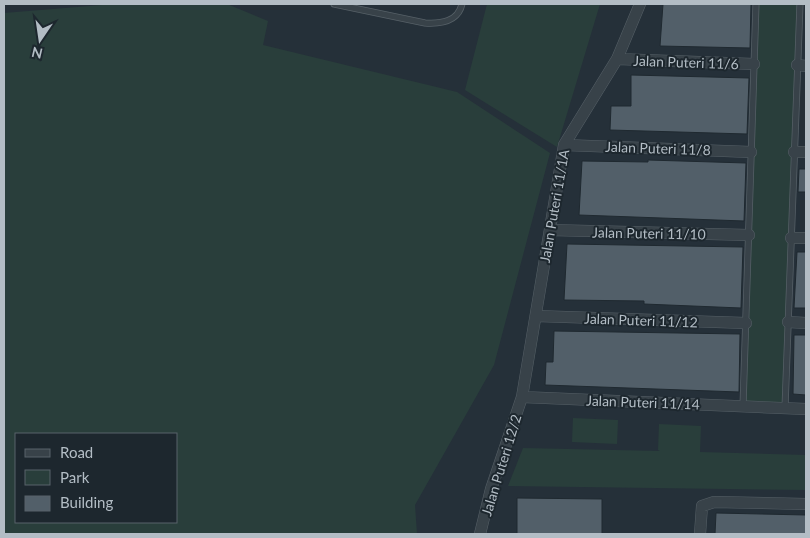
<svg xmlns="http://www.w3.org/2000/svg" width="810" height="538" font-family="Lato,sans-serif">
<style>
.green{fill:#293e3b;fill-rule:evenodd}
.building{fill:#525f69;stroke:#1f2930}
.lines{fill:none;stroke-linecap:round;stroke-linejoin:round}
.lane-casing{stroke:#566067;stroke-width:7}
.street-casing{stroke:#566067;stroke-width:12}
.lane{stroke:#384249;stroke-width:5.5}
.street{stroke:#384249;stroke-width:11}
.labels{text-anchor:middle;dominant-baseline:central;stroke-width:4;stroke-linejoin:round;paint-order:stroke}
.street-label{font-size:14px;fill:#b3bdc5;stroke:#1d272e}
</style>
<rect width="100%" height="100%" fill="#253039"/>
<path class="green" d="M 114,4 L 227,4 L 268,21 L 263,45 L 457,92 L 550,153 L 494,365 L 415,505 L 417,534 L 4,534 L 4,13 ZM 176,434 L 176,522 L 16,522 L 16,434 Z
M 487,4 L 600,4 L 557,147 L 465,90 Z
M 756,4 L 800,4 L 785,408 L 743,406 Z
M 573,418 L 618,420 L 617,444 L 572,442 Z
M 659,424 L 701,426 L 700,452 L 806,455 L 806,490 L 508,486 L 523,448 L 660,451 L 658,450 Z"/>
<path class="building" d="M 663,4 L 751,4 L 750,48 L 660,46 Z
M 631,75 L 749,78 L 747,134 L 610,130 L 611,106 L 631,106 Z
M 648,160 L 746,163 L 744,221 L 579,215 L 582,161 L 648,162 Z
M 799,169 L 806,169 L 806,192 L 798,192 Z
M 567,244 L 743,247 L 741,308 L 644,304 L 644,301 L 564,300 Z
M 797,252 L 806,252 L 806,308 L 794,308 Z
M 554,331 L 740,334 L 739,392 L 545,385 L 546,362 L 553,362 Z
M 794,335 L 806,335 L 806,395 L 793,394 Z
M 517,498 L 602,499 L 602,534 L 517,534 Z
M 716,513 L 806,515 L 806,534 L 715,534 Z"/>
<g class="lines">
<g class="lane-casing">
<path id="lane" d="M 334,4 L 425,23 C 441,24 458,22 462,4
M 743,406 L 756,4
M 785,408 L 800,4"/>
</g>
<g class="street-casing">
<path id="street" d="M 617,59 L 754,64
M 797,65 L 806,66
M 564,145 L 751,152
M 794,152 L 806,152
M 550,230 L 749,235
M 791,238 L 806,238
M 536,316 L 746,323
M 788,322 L 806,323
M 522,397 L 806,409
M 480,534 L 491,489 L 522,397 L 564,145 L 617,59 L 640,4
M 700,534 L 702,506 L 714,502 L 806,504"/>
</g>
<use href="#lane" class="lane"/>
<use href="#street" class="street"/>
</g>
<g class="labels">
<g class="street-label">
<text transform="translate(686 62) rotate(2)">Jalan Puteri 11/6</text>
<text transform="translate(658 148) rotate(2)">Jalan Puteri 11/8</text>
<text transform="translate(554 206) rotate(-80)">Jalan Puteri 11/1A</text>
<text transform="translate(649 233) rotate(1)">Jalan Puteri 11/10</text>
<text transform="translate(641 320) rotate(2)">Jalan Puteri 11/12</text>
<text transform="translate(643 402) rotate(2)">Jalan Puteri 11/14</text>
<text transform="translate(501 465) rotate(-73)">Jalan Puteri 12/2</text>
</g>
</g>
<rect width="810" height="538" fill="none" stroke="#b3bdc5" stroke-width="10"/>
<rect x="15" y="433" width="162" height="90" fill="#1d272e" stroke="#59636a"/>
<rect x="25" y="449" width="25" height="8" fill="#384249" stroke="#59636a"/>
<text x="60" y="458" font-size="15" fill="#b3bdc5">Road</text>
<rect x="25" y="470" width="25" height="15" fill="#293e3b" stroke="#59636a"/>
<text x="60" y="483" font-size="15" fill="#b3bdc5">Park</text>
<rect x="25" y="496" width="25" height="15" fill="#525f69" stroke="#59636a"/>
<text x="60" y="508" font-size="15" fill="#b3bdc5">Building</text>
<g transform="translate(40 40) rotate(193)" stroke="#1d272e" stroke-width="4" paint-order="stroke">
<path d="M0-4L9 19L0 12L-9 19Z" fill="#b3bdc5"/>
<text y="-8" font-size="14" font-weight="bold" text-anchor="middle" fill="#b3bdc5">N</text>
</g>
</svg>
